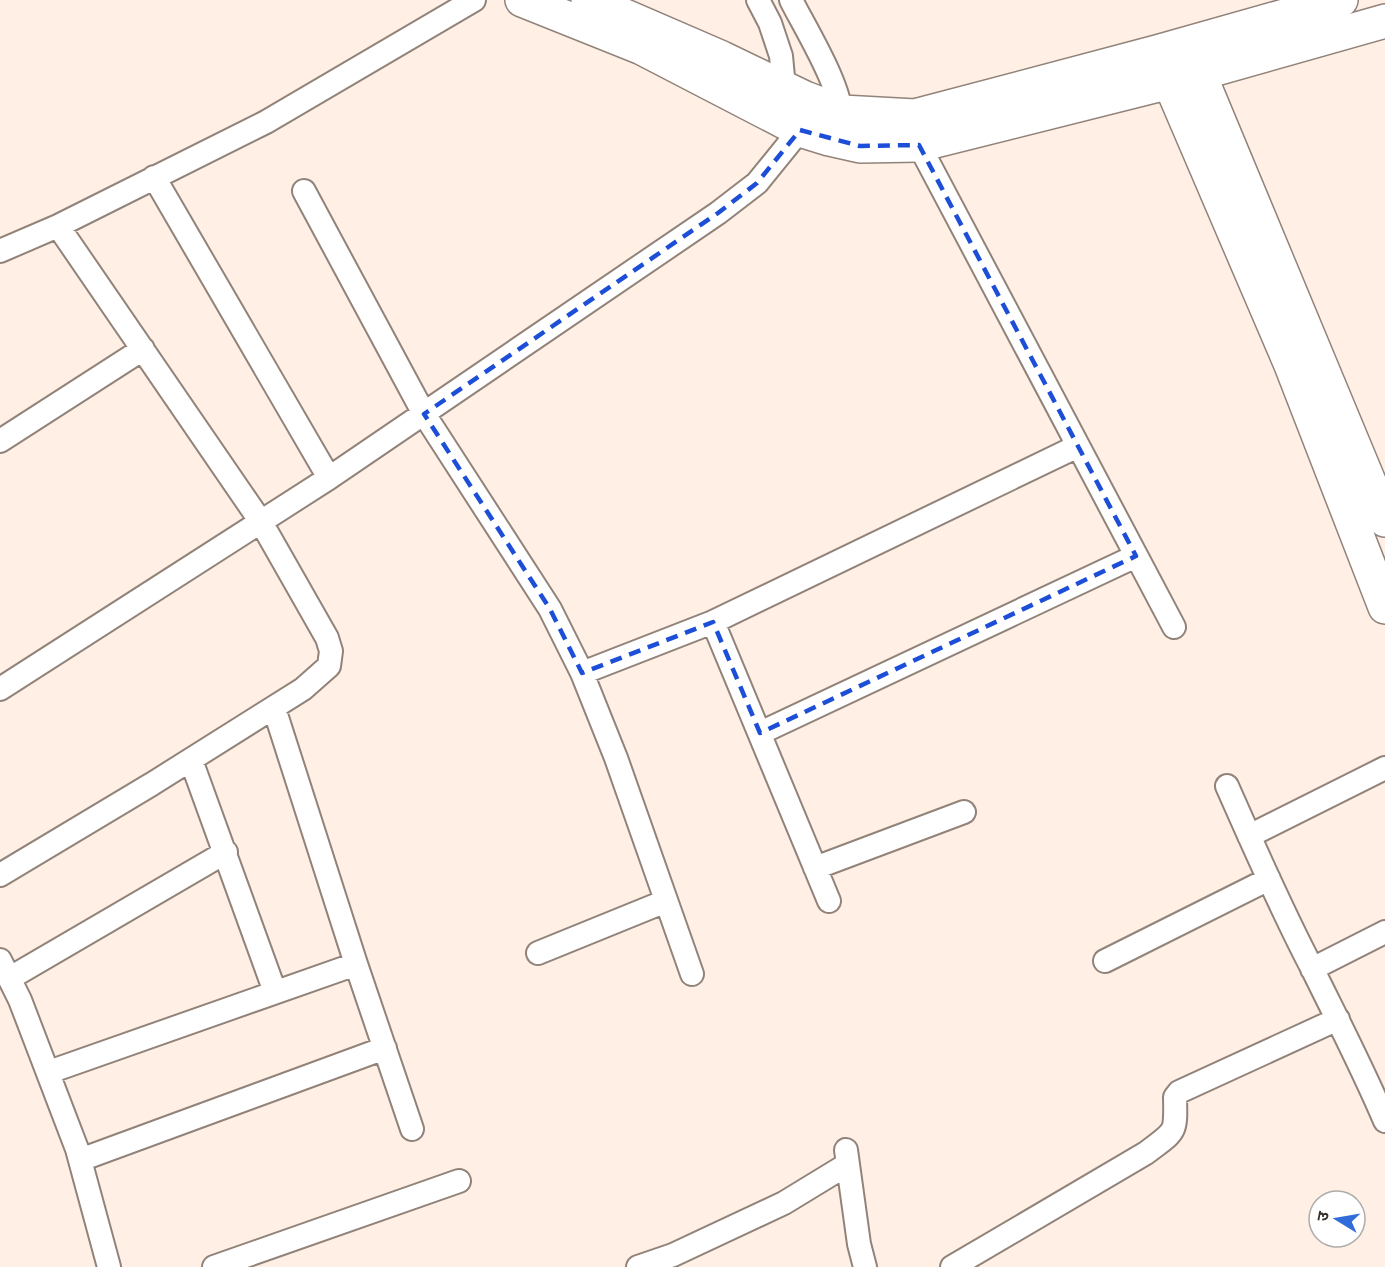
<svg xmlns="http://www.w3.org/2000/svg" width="1385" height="1267" font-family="Spectral,'Noto Sans Devanagari',serif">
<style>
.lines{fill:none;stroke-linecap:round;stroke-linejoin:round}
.street-casing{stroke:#918379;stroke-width:26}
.secondary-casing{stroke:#918379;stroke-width:36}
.street{stroke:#fff;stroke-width:22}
.secondary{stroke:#fff;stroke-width:33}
.marked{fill:none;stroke:#1d4ed8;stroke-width:4.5;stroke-dasharray:12 8;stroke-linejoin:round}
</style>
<rect width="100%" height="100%" fill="#ffefe4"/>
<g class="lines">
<g class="street-casing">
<path id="street" d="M 758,0 L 770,23 L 781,56 L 784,88 L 778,96
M 791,0 C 805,28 845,92 841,122
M 919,145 L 1174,627
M 154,177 L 329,478
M 304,191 L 424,414 L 550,609 L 582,673 L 616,758 L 692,974
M 0,251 L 58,226 L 266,122 L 474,0
M 0,441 L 143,349
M 713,622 L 829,901
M 582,673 L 713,622 L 1078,446
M 0,689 L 329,478 L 718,213 L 757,183 L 800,130
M 274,708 L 356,964 L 412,1129
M 760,733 L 1136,556
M 191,760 L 275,992
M 1227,786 C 1254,847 1281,909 1312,968 C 1337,1019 1363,1069 1385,1121
M 1249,836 L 1385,768
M 815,868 L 964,812
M 0,875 L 152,784 L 303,689 L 329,666 L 331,651 L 327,638 L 261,522 L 58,226
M 538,953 L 666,901
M 0,960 L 20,1000 L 77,1149 L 109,1267
M 1105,961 L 1269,879
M 1312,969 L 1385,932
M 10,978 L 226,852
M 49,1072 L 356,964
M 846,1150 L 859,1244 L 865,1267
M 80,1160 L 385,1048
M 214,1267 L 459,1181
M 638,1267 L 673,1255 L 784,1203 L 848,1164
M 952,1267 L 1146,1153 C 1176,1130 1176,1135 1175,1097 L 1179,1092 L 1338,1019"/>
</g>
<g class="secondary-casing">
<path id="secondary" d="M 522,0 L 642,48 L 800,130 L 829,139 L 860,146 L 919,145 L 1170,82 L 1385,21
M 588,0 L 722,58 L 805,98 L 842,112 L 915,116 L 1157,52 L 1341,0
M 1193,53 L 1199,73 L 1385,520
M 1161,62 L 1291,365 L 1385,607"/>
</g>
<use href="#street" class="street"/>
<use href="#secondary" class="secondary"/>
</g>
<path class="marked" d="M 800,130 L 860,146 L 919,145 L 1136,556 L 760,733 L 713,622 L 582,673 L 550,609 L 424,414 L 718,213 L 757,183 Z"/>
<g transform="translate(1337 1219) rotate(281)"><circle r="28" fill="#ffffff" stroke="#aeacaa" stroke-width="1.5"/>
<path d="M0-4.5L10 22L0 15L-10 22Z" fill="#306dda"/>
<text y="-9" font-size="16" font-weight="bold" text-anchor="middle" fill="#352f2b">उ</text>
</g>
</svg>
